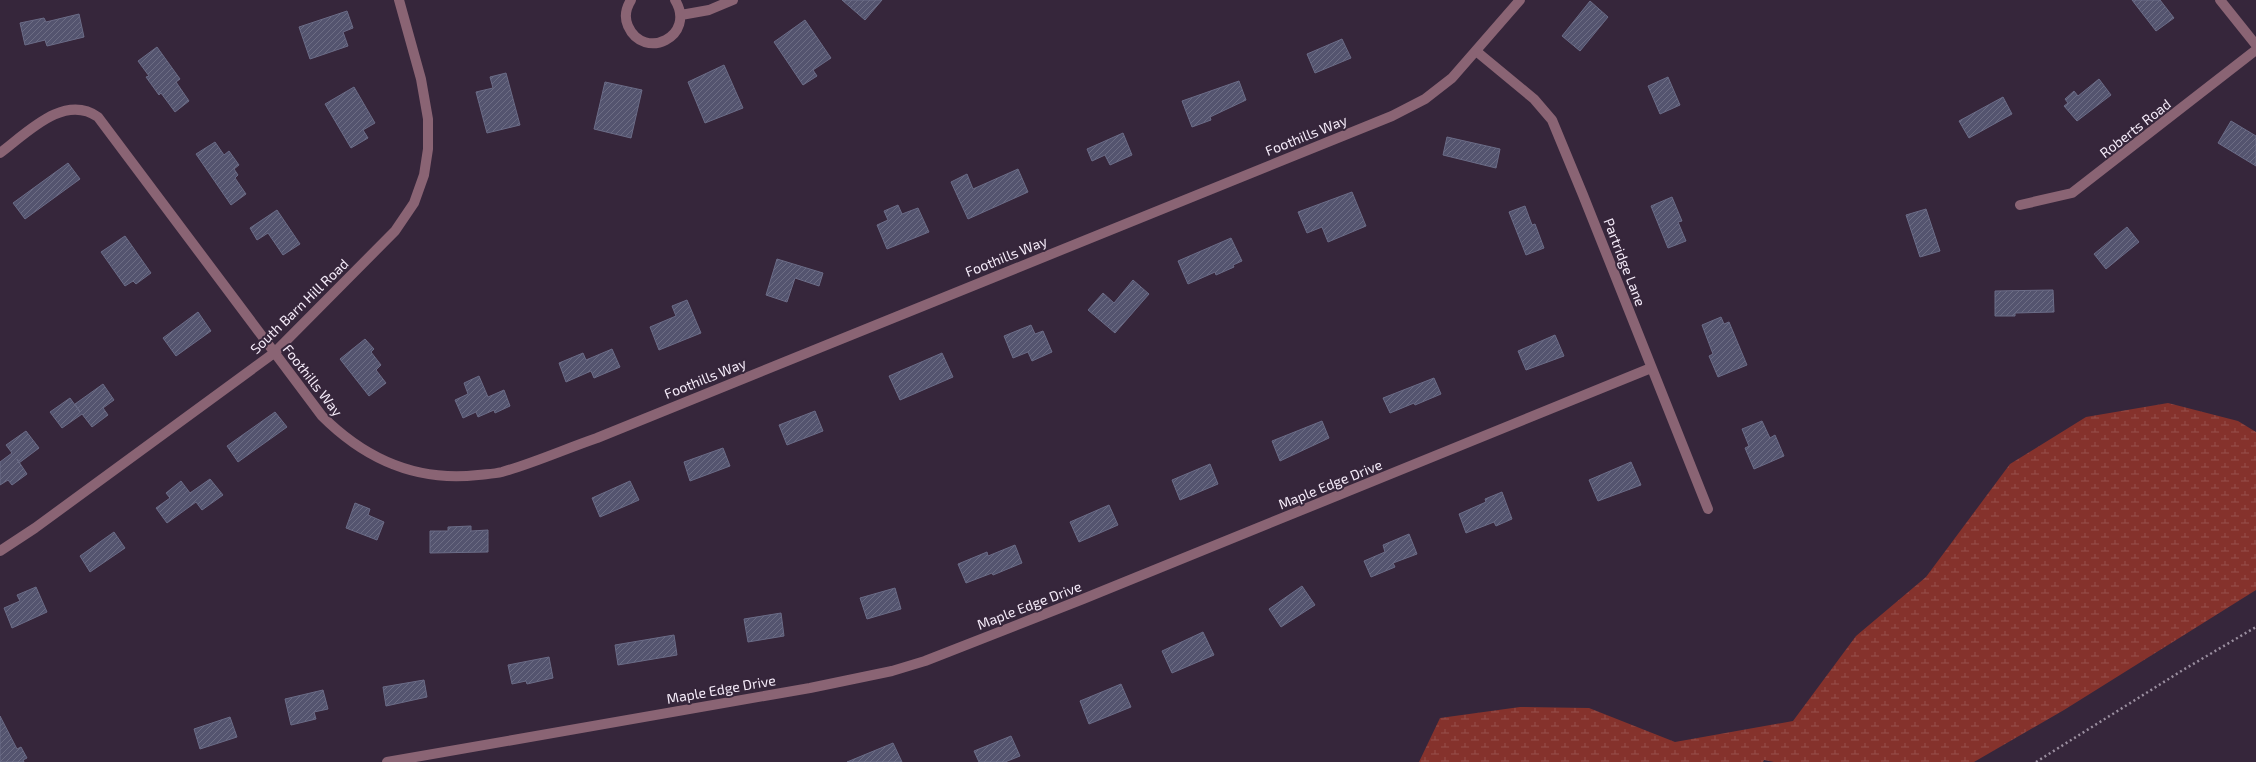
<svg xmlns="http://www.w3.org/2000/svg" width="2256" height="762" font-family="'Exo 2',sans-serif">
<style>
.wetland{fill:url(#wetland-marsh)}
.building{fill:url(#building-hatch);stroke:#6b6c87}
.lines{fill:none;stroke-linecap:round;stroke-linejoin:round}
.path{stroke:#9b8fa0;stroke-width:2.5;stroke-dasharray:2 3;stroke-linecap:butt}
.street{stroke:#8a6474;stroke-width:10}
.labels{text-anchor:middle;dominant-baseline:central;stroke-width:4;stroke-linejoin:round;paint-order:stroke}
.street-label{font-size:14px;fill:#f5ebf9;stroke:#36263b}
</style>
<defs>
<pattern id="wetland-marsh" width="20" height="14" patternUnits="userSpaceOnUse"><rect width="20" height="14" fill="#85322c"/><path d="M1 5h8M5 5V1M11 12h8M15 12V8" fill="none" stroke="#97504b"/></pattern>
<pattern id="building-hatch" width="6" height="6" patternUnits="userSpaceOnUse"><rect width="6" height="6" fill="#54546f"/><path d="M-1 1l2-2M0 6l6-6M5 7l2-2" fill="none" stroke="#6d6d84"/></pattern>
</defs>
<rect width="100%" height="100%" fill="#36263b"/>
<path class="wetland" d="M 2168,403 L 2238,421 L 2256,432 L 2256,590 L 2064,710 L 1974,762 L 1774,762 L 1764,760 L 1763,762 L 1419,762 L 1440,718 L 1520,707 L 1589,708 L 1675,742 L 1793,721 L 1856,636 L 1926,577 L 2010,464 L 2086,417 Z"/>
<path class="building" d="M 842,0 L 882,0 L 865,20 Z
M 2132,0 L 2160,0 L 2174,18 L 2156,31 Z
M 1590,1 L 1608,17 L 1580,51 L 1562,36 Z
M 347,11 L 353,28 L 343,32 L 348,46 L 310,59 L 299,27 Z
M 79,14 L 84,37 L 47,46 L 45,40 L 25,45 L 20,23 L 44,18 L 46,22 Z
M 805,20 L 831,58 L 813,70 L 817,76 L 803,85 L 774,42 Z
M 1342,39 L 1351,58 L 1315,73 L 1307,54 Z
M 157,47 L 180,79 L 176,82 L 189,101 L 175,112 L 161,93 L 159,95 L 146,77 L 149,76 L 138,61 Z
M 724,65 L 743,108 L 705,123 L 688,82 Z
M 506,73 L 520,125 L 487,133 L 476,92 L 493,88 L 490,77 Z
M 1668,77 L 1680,105 L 1660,114 L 1648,86 Z
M 2099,79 L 2111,95 L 2077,121 L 2064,106 L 2068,103 L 2065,99 L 2074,91 L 2078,96 Z
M 1239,81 L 1246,100 L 1210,117 L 1211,120 L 1192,127 L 1182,101 Z
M 605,82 L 642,90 L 631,138 L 594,129 Z
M 354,87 L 375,123 L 363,130 L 368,138 L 351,148 L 325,104 Z
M 2003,97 L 2012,114 L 1969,138 L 1959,121 Z
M 2231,121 L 2256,136 L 2256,166 L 2218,143 Z
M 1123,133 L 1132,155 L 1110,165 L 1105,155 L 1092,161 L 1087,149 Z
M 1447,137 L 1500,149 L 1496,168 L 1443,155 Z
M 215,142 L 224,155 L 229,151 L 239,165 L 234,169 L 238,175 L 235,178 L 246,194 L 231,205 L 196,154 Z
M 68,163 L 80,179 L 25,219 L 13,203 Z
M 1018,169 L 1028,192 L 968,219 L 951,182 L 967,174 L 973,189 Z
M 1352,192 L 1366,226 L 1328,242 L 1322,227 L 1307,233 L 1298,212 Z
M 1672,197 L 1682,221 L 1678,222 L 1686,241 L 1668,248 L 1651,206 Z
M 898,205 L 902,214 L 918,208 L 929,232 L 887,249 L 877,225 L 888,220 L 884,211 Z
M 1525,206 L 1532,225 L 1535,224 L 1544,248 L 1526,255 L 1509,212 Z
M 1926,209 L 1940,251 L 1920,257 L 1906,215 Z
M 277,210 L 300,244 L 283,255 L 268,233 L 257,240 L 250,228 Z
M 2127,227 L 2139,242 L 2106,269 L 2094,254 Z
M 125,236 L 151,273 L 136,284 L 133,281 L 125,286 L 101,252 Z
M 1231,238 L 1242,261 L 1233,265 L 1234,267 L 1216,275 L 1215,272 L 1188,284 L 1178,261 Z
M 777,259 L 823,273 L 819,286 L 795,278 L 787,302 L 766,295 Z
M 1133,280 L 1149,294 L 1115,333 L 1088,310 L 1103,293 L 1114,303 Z
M 2053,290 L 2054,312 L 2015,313 L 2015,316 L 1995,316 L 1995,291 Z
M 687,300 L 701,333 L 659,350 L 650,327 L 676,316 L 672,306 Z
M 198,312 L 211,331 L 176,356 L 163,338 Z
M 1721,317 L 1724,324 L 1729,322 L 1747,365 L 1718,377 L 1709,356 L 1713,354 L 1702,325 Z
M 1031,325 L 1035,334 L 1043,331 L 1052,352 L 1032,361 L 1028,352 L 1013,358 L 1004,336 Z
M 1555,335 L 1564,356 L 1526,370 L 1518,351 Z
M 365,339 L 374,349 L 371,352 L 381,365 L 376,370 L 386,383 L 369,396 L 340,359 Z
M 612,349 L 620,367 L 594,378 L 591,371 L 566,382 L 559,363 L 583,353 L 586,360 Z
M 942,353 L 953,377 L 900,400 L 889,376 Z
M 479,376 L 488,397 L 504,390 L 510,406 L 495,413 L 494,410 L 478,417 L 476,412 L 463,418 L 455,400 L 468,394 L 464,383 Z
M 1434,378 L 1441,394 L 1415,405 L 1414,403 L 1390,413 L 1383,398 Z
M 103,384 L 114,400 L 103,408 L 108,415 L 92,427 L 82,414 L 62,428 L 50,412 L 70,398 L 80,412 L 75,404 Z
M 815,411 L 823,431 L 787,445 L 779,425 Z
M 275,412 L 287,427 L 238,462 L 227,446 Z
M 1322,421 L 1329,438 L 1280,461 L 1272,441 Z
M 1762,421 L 1770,438 L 1775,435 L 1784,456 L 1754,469 L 1745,448 L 1749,446 L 1742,429 Z
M 26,431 L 39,448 L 19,463 L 17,459 L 27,474 L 12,485 L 8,480 L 0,485 L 0,462 L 12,453 L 6,445 Z
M 723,448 L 730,466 L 690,481 L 684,462 Z
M 1631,462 L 1641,485 L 1598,501 L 1589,480 Z
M 1210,464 L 1218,484 L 1180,500 L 1172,480 Z
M 210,479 L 223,495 L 202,510 L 196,502 L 167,523 L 156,508 L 170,498 L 166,493 L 181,481 L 190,493 Z
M 630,481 L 639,500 L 600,517 L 592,498 Z
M 1502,492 L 1512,519 L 1496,526 L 1494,522 L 1466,533 L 1459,514 L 1486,502 L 1485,499 Z
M 355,503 L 370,509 L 368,515 L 384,522 L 377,540 L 346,528 Z
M 1109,505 L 1118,525 L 1079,542 L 1070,522 Z
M 471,526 L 471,531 L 488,530 L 488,552 L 430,553 L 430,531 L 448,531 L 448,527 Z
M 114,532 L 125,548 L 90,572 L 80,556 Z
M 1409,534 L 1417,554 L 1393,563 L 1395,567 L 1371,577 L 1364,561 L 1385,552 L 1383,545 Z
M 1015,545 L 1022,563 L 993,575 L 992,573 L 966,583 L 958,564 L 987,552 L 988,556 Z
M 1302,586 L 1315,605 L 1281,627 L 1269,609 Z
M 36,587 L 47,612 L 12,628 L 4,608 L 20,601 L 17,595 Z
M 895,588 L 901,609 L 867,619 L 860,598 Z
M 781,613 L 784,636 L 748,642 L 744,619 Z
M 1203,632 L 1214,655 L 1172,673 L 1162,651 Z
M 674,635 L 677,655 L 618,665 L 615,645 Z
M 549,657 L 553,678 L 527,684 L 526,681 L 512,684 L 508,665 Z
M 424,680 L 427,697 L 386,706 L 383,687 Z
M 1121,684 L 1131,707 L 1089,724 L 1080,701 Z
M 323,690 L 328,709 L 314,712 L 316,719 L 291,725 L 285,699 Z
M 0,716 L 17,749 L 21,747 L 27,758 L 23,760 L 24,762 L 0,762 Z
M 230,717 L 237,737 L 200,749 L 194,729 Z
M 1011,736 L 1020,756 L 1005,762 L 979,762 L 974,751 Z
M 893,743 L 902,762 L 847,762 Z"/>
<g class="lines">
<path class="path" d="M 2036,762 L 2183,670 L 2256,627"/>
<path class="street" d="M 631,0 C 626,8 624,17 628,26 C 644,62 697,36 675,0
M 2220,0 L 2256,45
M 681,15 L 709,10 L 733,0
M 1476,51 L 1534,99 L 1552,120 L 1583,195 L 1708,509
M 0,153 C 27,133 64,93 98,117 L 322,416 C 365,459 417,482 478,475 C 486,474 494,474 502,472 C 534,463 565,449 597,438 L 1392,116 L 1425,99 L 1452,78 L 1520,0
M 2020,205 L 2072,193 L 2256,50
M 0,551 L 35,528 L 274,353 L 395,231 L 414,203 L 424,175 L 428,149 L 428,119 L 421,79 L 399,0
M 387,762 L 810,688 L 892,671 L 925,661 L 1083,599 L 1651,368"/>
</g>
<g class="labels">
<g class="street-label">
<text transform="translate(2135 128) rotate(-38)">Roberts Road</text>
<text transform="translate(1306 135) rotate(-22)">Foothills Way</text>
<text transform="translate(1006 256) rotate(-22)">Foothills Way</text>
<text transform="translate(1625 262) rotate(69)">Partridge Lane</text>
<text transform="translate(299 306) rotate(-44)">South Barn Hill Road</text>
<text transform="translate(705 378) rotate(-22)">Foothills Way</text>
<text transform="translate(313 380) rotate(52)">Foothills Way</text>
<text transform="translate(1330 484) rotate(-22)">Maple Edge Drive</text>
<text transform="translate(1029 605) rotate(-21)">Maple Edge Drive</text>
<text transform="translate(721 689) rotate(-10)">Maple Edge Drive</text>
</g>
</g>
</svg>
